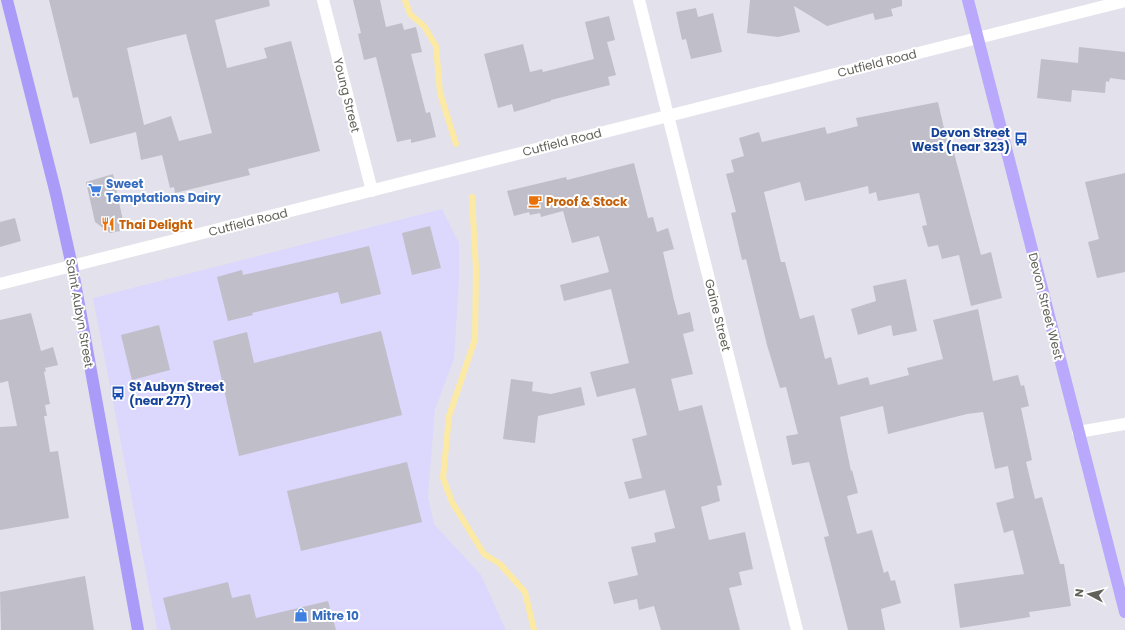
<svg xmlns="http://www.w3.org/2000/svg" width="1125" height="630" font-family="Poppins,sans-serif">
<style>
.commercial{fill:#dcd7fc}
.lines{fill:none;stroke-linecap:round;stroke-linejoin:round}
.stream{stroke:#fbe9a4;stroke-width:6}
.building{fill:#c0bec8;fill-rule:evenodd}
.service{stroke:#fff;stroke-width:12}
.minor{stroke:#fff;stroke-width:12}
.primary{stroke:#b9a8fb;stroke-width:12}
.trunk{stroke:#aa9bf9;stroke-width:12}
.labels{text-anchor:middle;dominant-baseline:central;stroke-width:4;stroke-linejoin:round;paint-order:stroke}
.street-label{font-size:12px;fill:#62615a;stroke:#fff}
.transit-label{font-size:12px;font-weight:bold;fill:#164399;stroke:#fff;text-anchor:end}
.shop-label{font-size:12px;font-weight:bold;fill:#366cbe;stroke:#fff;text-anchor:start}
.food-label{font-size:12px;font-weight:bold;fill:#c56008;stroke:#fff;text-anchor:start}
</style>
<rect width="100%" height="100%" fill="#e3e2ec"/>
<path class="commercial" d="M 442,209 L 459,243 L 459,280 L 454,359 L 435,410 L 428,496 L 434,524 L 481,575 L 506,630 L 157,630 L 93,298 Z"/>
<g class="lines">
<path class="stream" d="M 405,0 L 410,14 L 424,26 L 436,46 L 440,93 L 456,144
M 472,197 L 476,269 L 475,339 L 449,416 L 443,478 L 452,502 L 484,554 L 500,564 L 525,592 L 534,630"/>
</g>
<path class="building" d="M 49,0 L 269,0 L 270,6 L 215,20 L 227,68 L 267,58 L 264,48 L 291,41 L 320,151 L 248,169 L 250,175 L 175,193 L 174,187 L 170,188 L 162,155 L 141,160 L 136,132 L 90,144 L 78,97 L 73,98 ZM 186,34 L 212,133 L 179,141 L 171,116 L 144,125 L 127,48 Z
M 353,0 L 380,0 L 386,27 L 402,23 L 404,30 L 416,27 L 422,52 L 411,54 L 426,113 L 430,112 L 436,137 L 411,143 L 411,139 L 397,142 L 376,57 L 364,60 L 358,34 L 361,33 Z
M 750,0 L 902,0 L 902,6 L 891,9 L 893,16 L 875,20 L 873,13 L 827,26 L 794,6 L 800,32 L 778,37 L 747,33 Z
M 696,8 L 698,17 L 713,13 L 722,52 L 691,59 L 686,39 L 682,40 L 676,12 Z
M 609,16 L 615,40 L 607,42 L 616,75 L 608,77 L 610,85 L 551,100 L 551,101 L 514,112 L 512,104 L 498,108 L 484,54 L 523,44 L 530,72 L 542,69 L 543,72 L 594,59 L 585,22 Z
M 1079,47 L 1125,52 L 1125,80 L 1110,78 L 1109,82 L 1106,81 L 1105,93 L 1072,90 L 1071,102 L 1037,98 L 1041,59 L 1078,63 Z
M 938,102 L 949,150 L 953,149 L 981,255 L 991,252 L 1002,298 L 971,306 L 959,255 L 942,259 L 938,245 L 928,247 L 922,226 L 927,225 L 919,193 L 878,201 L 876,192 L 869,194 L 868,186 L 805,201 L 800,182 L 764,192 L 781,262 L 785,262 L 800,319 L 814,315 L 825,359 L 831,357 L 838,385 L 868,377 L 870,385 L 909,375 L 907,368 L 943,359 L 933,320 L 978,309 L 993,381 L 1018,375 L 1021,386 L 1024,385 L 1029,406 L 1021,408 L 1032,460 L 1026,462 L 1035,499 L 1042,497 L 1060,564 L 1064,564 L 1071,606 L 1029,612 L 1030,617 L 960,628 L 954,584 L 1024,574 L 1013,530 L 1004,533 L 996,503 L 1014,498 L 1008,466 L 995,469 L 983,412 L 967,414 L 888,434 L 883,406 L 840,417 L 851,471 L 852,470 L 858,493 L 847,496 L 857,534 L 872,530 L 884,573 L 888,571 L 891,581 L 895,580 L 901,603 L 881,609 L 885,630 L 848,630 L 824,537 L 829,536 L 809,462 L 792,465 L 786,436 L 798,434 L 786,387 L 780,388 L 767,345 L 746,259 L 742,260 L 731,213 L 736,212 L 726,174 L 734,172 L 731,160 L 744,156 L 739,138 L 759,132 L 762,142 L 825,127 L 827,134 L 858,126 L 856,118 Z
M 634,163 L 648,218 L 653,217 L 657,232 L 668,228 L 674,249 L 663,252 L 674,300 L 678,315 L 690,312 L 694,331 L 683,334 L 693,374 L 671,379 L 679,411 L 702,405 L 722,485 L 717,486 L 720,501 L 701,507 L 709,540 L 745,532 L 753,569 L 739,572 L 742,585 L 729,588 L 740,630 L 661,630 L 654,606 L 639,610 L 637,599 L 614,604 L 608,582 L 638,575 L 631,547 L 656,542 L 654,533 L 675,528 L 665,490 L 629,499 L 624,482 L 642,478 L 632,439 L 647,435 L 635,388 L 597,397 L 590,372 L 629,363 L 611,289 L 564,301 L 560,285 L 609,272 L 599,236 L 572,243 L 563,211 L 541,217 L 540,213 L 530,215 L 529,212 L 514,216 L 507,191 L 566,177 L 567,180 Z
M 1125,173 L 1125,272 L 1097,278 L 1088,242 L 1099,239 L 1085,182 Z
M 113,174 L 125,230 L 110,233 L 95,222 L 86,182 Z
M 15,218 L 21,241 L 0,247 L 0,222 Z
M 430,226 L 441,268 L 412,275 L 402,233 Z
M 369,246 L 381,294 L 341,304 L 338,292 L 252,313 L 253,315 L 228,321 L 217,277 L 242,270 L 243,275 Z
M 906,279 L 917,331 L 893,336 L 891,325 L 858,335 L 851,309 L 876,301 L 873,286 Z
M 31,313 L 41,351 L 53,347 L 58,365 L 45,368 L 46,371 L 44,372 L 50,404 L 45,405 L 47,416 L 44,416 L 50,452 L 58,451 L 69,518 L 0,530 L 0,427 L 17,426 L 8,381 L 0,383 L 0,320 Z
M 159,325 L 170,370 L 132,380 L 121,335 Z
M 381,331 L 402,415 L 239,456 L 213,341 L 247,332 L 254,363 Z
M 511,379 L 533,382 L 532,391 L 551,394 L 581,387 L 585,405 L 538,416 L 535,443 L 503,439 Z
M 407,462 L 422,522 L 301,551 L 287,491 Z
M 85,576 L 94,630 L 1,630 L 0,592 Z
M 228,582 L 232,598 L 250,594 L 256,618 L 328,601 L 336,630 L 171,630 L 163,598 Z"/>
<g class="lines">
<path class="service" d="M 1078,432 L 1125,424"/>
<path class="minor" d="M 323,0 L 372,191
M 639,0 L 797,630
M 0,284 L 1125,1"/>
<path class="primary" d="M 968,0 L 1125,612"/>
<path class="trunk" d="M 7,0 L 56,194 L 72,266 L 138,630"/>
</g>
<defs>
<g id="bus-bare" transform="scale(1.08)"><path d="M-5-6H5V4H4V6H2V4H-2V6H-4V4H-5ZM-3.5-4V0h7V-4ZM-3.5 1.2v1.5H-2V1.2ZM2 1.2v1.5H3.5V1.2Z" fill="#1a4fb4" stroke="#fff" stroke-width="2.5" paint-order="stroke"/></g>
<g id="supermarket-bare" transform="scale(1.08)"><path d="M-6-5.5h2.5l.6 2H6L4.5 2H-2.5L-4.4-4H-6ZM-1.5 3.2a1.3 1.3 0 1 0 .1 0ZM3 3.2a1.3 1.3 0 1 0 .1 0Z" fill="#3f7fe0" stroke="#fff" stroke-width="2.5" paint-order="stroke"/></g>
<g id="cafe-bare" transform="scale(1.08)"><path d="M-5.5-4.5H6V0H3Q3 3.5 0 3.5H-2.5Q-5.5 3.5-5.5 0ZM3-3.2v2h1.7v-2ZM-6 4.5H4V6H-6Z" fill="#e8710a" stroke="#fff" stroke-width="2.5" paint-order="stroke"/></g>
<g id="restaurant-bare" transform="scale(1.08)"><path d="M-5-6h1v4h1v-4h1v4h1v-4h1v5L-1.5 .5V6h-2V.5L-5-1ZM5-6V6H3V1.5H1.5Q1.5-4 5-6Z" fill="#e8710a" stroke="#fff" stroke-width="2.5" paint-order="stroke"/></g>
<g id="shop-bare" transform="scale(1.08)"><path d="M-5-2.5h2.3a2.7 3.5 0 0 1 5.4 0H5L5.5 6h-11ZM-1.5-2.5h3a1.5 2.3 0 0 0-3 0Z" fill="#3f7fe0" stroke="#fff" stroke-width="2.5" paint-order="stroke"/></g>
</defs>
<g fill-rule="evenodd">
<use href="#bus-bare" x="1021" y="139"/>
<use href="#supermarket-bare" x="95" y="190"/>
<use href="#cafe-bare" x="535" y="201"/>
<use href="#restaurant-bare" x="108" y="224"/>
<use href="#bus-bare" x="118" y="393"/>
<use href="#shop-bare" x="301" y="615"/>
</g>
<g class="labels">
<g class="street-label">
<text transform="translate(877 63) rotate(-14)">Cutfield Road</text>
<text transform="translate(347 95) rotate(76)">Young Street</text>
<text transform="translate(562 142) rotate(-14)">Cutfield Road</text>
<text transform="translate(248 222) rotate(-14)">Cutfield Road</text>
<text transform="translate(1046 306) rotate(76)">Devon Street West</text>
<text transform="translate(80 313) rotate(80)">Saint Aubyn Street</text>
<text transform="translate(718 315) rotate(76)">Gaine Street</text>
</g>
<g class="transit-label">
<text x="1010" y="132">Devon Street<tspan x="1010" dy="14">West (near 323)</tspan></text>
<text x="129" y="386" text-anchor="start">St Aubyn Street<tspan x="129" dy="14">(near 277)</tspan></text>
</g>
<g class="shop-label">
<text x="106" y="183">Sweet<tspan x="106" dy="14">Temptations Dairy</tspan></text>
<text x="312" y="615">Mitre 10</text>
</g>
<g class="food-label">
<text x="546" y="201">Proof &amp; Stock</text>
<text x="119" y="224">Thai Delight</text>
</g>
</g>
<g transform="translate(1089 594) rotate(277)" stroke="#ffffff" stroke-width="3" paint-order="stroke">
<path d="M0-3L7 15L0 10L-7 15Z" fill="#62615a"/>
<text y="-6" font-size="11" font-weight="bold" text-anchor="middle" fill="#62615a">N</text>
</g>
</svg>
